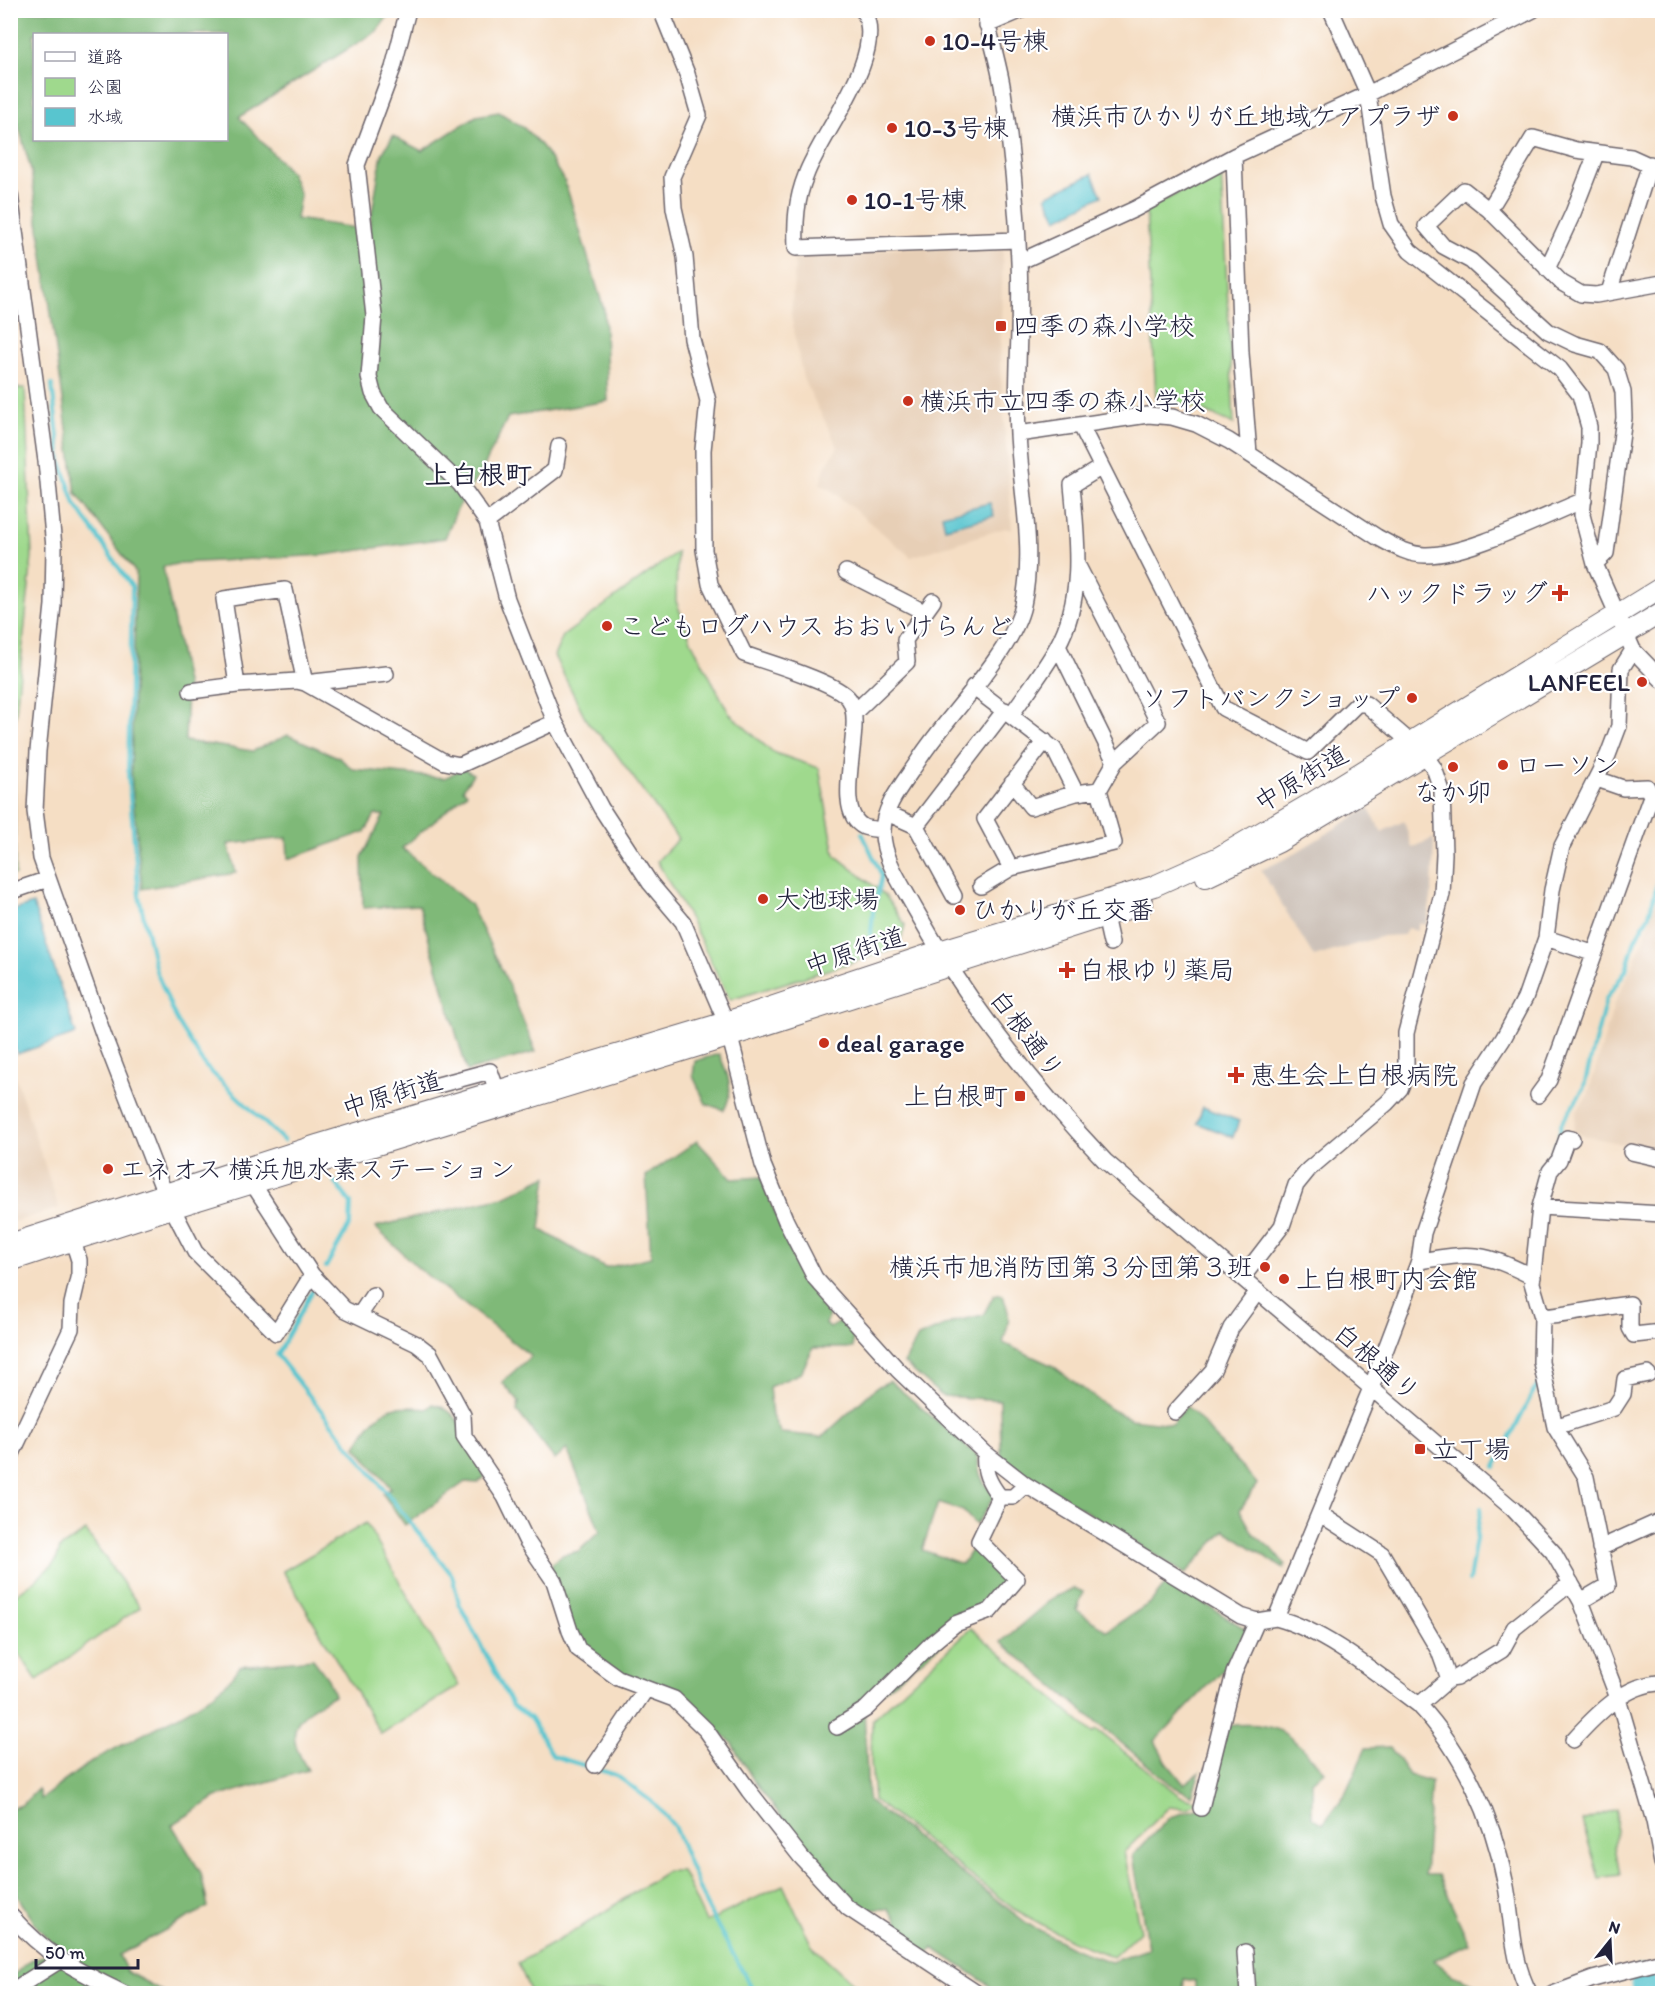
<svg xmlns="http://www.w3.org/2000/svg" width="1673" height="2004" font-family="Itim,'Klee One',sans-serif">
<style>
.built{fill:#e7cfb6}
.industrial{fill:#cdc2b9}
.green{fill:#9fd98d;stroke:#607e64;stroke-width:1.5}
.forest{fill:#7fb978;stroke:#506e5a;stroke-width:1.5;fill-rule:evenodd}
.water{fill:#58c5cf;stroke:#3d7485;stroke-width:1.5}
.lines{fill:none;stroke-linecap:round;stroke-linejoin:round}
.stream{stroke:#58c5cf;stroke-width:4}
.river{stroke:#58c5cf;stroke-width:24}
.minor-casing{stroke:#6c646b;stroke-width:18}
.major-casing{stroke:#6c646b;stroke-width:22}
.minor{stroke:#fff;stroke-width:15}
.major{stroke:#fff;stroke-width:20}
.poi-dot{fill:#c8321e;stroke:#fff;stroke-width:2}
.labels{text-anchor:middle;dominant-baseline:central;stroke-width:4.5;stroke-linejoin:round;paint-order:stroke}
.poi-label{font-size:26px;fill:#22223b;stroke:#fff;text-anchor:start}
.street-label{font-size:26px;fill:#22223b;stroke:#fff}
.neighbourhood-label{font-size:27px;font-weight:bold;fill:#22223b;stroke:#fff}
</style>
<rect width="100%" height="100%" fill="#fff"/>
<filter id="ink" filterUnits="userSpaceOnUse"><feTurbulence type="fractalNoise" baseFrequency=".0167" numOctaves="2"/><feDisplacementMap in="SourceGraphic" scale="12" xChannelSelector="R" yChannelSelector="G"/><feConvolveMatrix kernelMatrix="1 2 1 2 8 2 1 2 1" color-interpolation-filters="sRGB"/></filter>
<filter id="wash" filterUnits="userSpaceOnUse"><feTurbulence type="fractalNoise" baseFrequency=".008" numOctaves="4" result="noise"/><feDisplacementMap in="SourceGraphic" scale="24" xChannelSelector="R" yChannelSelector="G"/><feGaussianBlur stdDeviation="1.35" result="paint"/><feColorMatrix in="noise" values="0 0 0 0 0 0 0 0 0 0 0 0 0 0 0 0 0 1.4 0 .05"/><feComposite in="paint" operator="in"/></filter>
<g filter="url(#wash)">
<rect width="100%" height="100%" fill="#f5dec4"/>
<path class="built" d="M 1003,246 L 1000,364 L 1012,530 L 1005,528 L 911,557 L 830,489 L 820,484 L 825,467 L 838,447 L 803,378 L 791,315 L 795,266 L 790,252 Z
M 1662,881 L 1662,1153 L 1573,1133 L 1577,1110 L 1588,1095 L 1614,1005 L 1643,942 Z
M 10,1060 L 59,1208 L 11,1223 L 10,1223 Z"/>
<path class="industrial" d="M 1368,808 L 1382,832 L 1404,821 L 1412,848 L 1434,838 L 1432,892 L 1426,925 L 1419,923 L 1417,931 L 1407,928 L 1404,935 L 1383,936 L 1314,957 L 1261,870 L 1287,858 Z"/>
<path class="green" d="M 1221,170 L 1234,424 L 1194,407 L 1156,399 L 1146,210 Z
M 25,388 L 32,557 L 14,731 L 15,875 L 11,876 L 10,389 Z
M 677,552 L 676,601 L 692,643 L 729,713 L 772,752 L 819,768 L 835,855 L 885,895 L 905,925 L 899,948 L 730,1000 L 692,923 L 657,861 L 678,839 L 612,748 L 588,723 L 554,656 L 563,636 Z
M 366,1523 L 459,1686 L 381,1734 L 283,1571 Z
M 86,1531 L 140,1607 L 37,1680 L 11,1642 L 11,1598 L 36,1580 L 56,1561 L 60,1548 Z
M 971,1628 L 1093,1733 L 1097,1730 L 1180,1796 L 1198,1801 L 1187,1809 L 1169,1807 L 1124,1852 L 1140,1931 L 1113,1957 L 1070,1940 L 1014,1909 L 874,1800 L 871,1761 L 872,1720 Z
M 1617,1809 L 1615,1846 L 1620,1875 L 1599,1878 L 1582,1821 Z
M 667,1871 L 682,1871 L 706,1922 L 783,1885 L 812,1946 L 864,1993 L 531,1993 L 518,1963 L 581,1927 Z"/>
<path class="forest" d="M 11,11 L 392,11 L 377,31 L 239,117 L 291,173 L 300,195 L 296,219 L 369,230 L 382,154 L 393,136 L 422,151 L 476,116 L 499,112 L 523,127 L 542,146 L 565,182 L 604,310 L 608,401 L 508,417 L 482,471 L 457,509 L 445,538 L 325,555 L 181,563 L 163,567 L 187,688 L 185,741 L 253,751 L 288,735 L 338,757 L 353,769 L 445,778 L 463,768 L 473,774 L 463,789 L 467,793 L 402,848 L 470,904 L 504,974 L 536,1052 L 467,1071 L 419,905 L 363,908 L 362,857 L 384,815 L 375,815 L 365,832 L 288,859 L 287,838 L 228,844 L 236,873 L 142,889 L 131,775 L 136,573 L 76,493 L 31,170 L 11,99 ZM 34,34 L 226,34 L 226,140 L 34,140 Z
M 719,1054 C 728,1073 735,1091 724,1110 L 706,1104 L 693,1076 L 695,1061 Z
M 697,1141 L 732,1179 L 761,1177 L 798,1270 L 823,1298 L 829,1314 L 826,1324 L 830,1328 L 842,1320 L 853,1331 L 853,1348 L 813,1348 L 801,1373 L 769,1387 L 772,1416 L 781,1433 L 822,1437 L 877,1387 L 890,1381 L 978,1456 C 978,1473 981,1483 995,1495 L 976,1525 L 963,1511 L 938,1503 L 922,1550 L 962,1564 L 975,1544 L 1007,1579 L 988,1606 L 864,1707 L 868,1800 L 1028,1924 L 1079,1951 L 1111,1962 L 1148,1949 L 1133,1855 L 1170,1817 L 1207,1806 L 1227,1726 C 1281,1719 1289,1735 1324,1771 L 1312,1782 L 1312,1816 L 1323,1824 L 1344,1796 L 1366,1748 L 1390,1747 L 1409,1775 L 1431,1781 L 1425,1875 L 1438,1875 L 1469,1943 L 1434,1960 L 1452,1975 L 1485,1988 L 1488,1993 L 1195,1994 L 1195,1981 L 1184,1979 L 1183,1993 L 991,1993 L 989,1985 L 933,1948 L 924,1958 L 890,1932 L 898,1921 L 888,1909 L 857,1910 L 845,1900 L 754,1781 L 731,1742 L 664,1684 L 630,1682 L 590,1654 L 557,1612 L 550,1585 L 552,1563 L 562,1555 L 579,1551 L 600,1531 L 567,1449 L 555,1460 L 517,1411 L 519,1402 L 502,1382 L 531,1356 L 419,1269 L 375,1227 L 504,1197 L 547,1176 L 540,1229 L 605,1268 L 651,1257 L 646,1176 Z
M 994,1295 L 1002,1295 C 1012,1315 1009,1323 1003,1343 L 1053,1366 L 1110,1409 L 1131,1419 L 1172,1424 L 1186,1406 C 1197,1415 1203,1423 1212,1434 C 1226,1452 1243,1466 1257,1484 L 1240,1510 L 1253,1533 L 1275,1552 L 1285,1565 L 1284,1569 L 1225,1530 L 1185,1574 L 1012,1465 L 1001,1455 L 1000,1400 L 942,1396 L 904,1363 L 918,1337 L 956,1321 L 983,1315 Z
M 433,1404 C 464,1411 473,1450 485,1477 L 477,1483 L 465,1482 L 405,1525 L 383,1494 L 391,1488 L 356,1447 C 364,1431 378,1410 397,1407 C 406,1405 418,1408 427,1409 Z
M 1168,1581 L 1249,1631 L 1233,1666 L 1224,1669 L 1155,1741 L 1167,1763 L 1184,1784 L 1200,1772 L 1192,1795 L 1174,1787 L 1001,1642 L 1053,1598 L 1074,1588 L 1083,1592 L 1077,1610 L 1107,1631 L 1150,1603 Z
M 313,1659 L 328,1679 L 334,1695 C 295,1716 282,1729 308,1770 L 216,1797 L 172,1825 L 201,1873 L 208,1907 L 119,1955 L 127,1972 L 166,1993 L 11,1993 L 10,1978 L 31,1960 L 59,1951 L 38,1928 L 11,1886 L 11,1808 L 22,1805 L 38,1789 L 41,1799 C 57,1787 73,1774 90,1763 C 128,1738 220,1704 240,1666 Z"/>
<path class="water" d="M 1092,174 L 1102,196 L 1057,219 L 1046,196 Z
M 990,503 L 994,516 L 945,528 L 942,515 Z
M 33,904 L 76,1034 L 17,1054 L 10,1034 L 11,911 Z
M 1203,1107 L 1239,1121 L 1233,1137 L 1197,1123 Z"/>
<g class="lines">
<path class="stream" d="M 52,385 L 61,462 L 75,504 L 132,587 L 128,774 L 139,896 L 156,971 L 178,1023 L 205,1066 L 284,1141
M 862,833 L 882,876 L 873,912 L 869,952
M 1532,1207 L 1541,1165 L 1550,1155 L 1559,1138 L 1561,1124 L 1583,1090 L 1606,999 L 1626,970 L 1635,940 L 1649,915 L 1662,866
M 326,1267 L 350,1224 L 351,1203 L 334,1181
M 313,1290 L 277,1355 L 452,1575 L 459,1603 L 512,1705 L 530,1718 L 553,1756 L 616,1775 L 655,1804 L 674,1826 L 706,1905 L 755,1994
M 1495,1467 L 1532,1394 L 1541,1381
M 1469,1581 L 1481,1508"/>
<path class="river" d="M 1642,1977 L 1646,1994"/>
</g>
</g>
<g filter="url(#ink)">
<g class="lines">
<g class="minor-casing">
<path id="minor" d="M 408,10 L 393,68 L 357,165 L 374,316 L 369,377 L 373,393 L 381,408 L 460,484 L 487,522 L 507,599 L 555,722 L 601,808 L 650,883 L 683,922 L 726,1022 L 763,1165 L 786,1221 L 815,1278 L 898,1370 L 985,1453 L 1026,1485 L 1241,1616 L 1257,1621 L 1276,1618 L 1371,1388 L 1419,1261 L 1423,1233 L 1474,1083 L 1503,1039 L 1525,998 L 1546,938 L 1552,890 L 1562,846 L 1608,755 L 1619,726 L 1621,669 L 1633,650
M 661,10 L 687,74 L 699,115 L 672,177 L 674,208 L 685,257 L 692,339 L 708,401 L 703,450 L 704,550 L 710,584 L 744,654 C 766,662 837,682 849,699 C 867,724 829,810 864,827 C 869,829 877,829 883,830
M 863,10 C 889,53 821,133 806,175 C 796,200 795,222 796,248 L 1017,240
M 984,10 C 990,37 999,64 1003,91 C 1011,145 1017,208 1019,262 C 1022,320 1015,377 1018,434 C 1021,493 1035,547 1023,605 C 1013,652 947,716 920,758 C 907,779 883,805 883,831 C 882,857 902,885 914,907 C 966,1001 1031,1083 1105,1161 L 1513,1509 L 1553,1552 L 1581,1601 L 1618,1698 L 1654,1821 L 1662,1863
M 1331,10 L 1368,94 L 1383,196 L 1391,224 L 1410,251 L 1560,369 L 1580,395 L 1589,427 L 1589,443 L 1582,515 L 1595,564 L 1633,650 L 1662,680
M 987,25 L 1022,10
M 1234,156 L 1241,353 L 1249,454
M 10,194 L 46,461 L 54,547 L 53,605 L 38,751 L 35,811 L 41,858 L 106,1042 L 165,1194 L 195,1252 L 276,1333 L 312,1275 L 253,1184
M 1489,210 L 1533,138 L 1576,150 L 1631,157 L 1662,171
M 1019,262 L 1135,209 L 1234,156 L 1368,94 L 1533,10
M 1547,269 L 1573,213 L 1596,154
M 1609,292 L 1650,164
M 1081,426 L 1223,708 L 1308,752 L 1357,704 L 1366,704 L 1423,753 L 1434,768 L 1442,791 L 1444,854 L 1442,894 L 1406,1033 L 1406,1074 L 1400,1089 L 1387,1103 L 1309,1169 L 1296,1185 L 1282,1226 L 1242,1278
M 1018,434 L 1148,415 L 1172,417 L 1196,424 L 1229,441 L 1377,537 C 1392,545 1408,555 1425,555 C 1466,556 1544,516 1584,500
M 487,522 L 555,470 L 559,446
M 1595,564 L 1606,553 L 1624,418 L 1623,392 L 1616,369 L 1600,351 L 1575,344 L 1548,331 L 1471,261 L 1443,246 L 1426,226 L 1464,190 L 1489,210 L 1562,283 L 1581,294 L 1596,295 L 1662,283
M 846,572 L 924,612
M 1058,646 L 1115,762
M 386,674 L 305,683 L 297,681 L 237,685 L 224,599 L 285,590 L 305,683 L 445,762 L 460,765 L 555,722
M 973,687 L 1054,749 L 1076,793
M 191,691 L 237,685
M 856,711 L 907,662 L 905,640 L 933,601
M 1011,715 C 1026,693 1044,671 1057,647 C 1085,597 1077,539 1072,485 L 1100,468
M 1012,783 L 1031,807 L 1076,793 L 1099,790 L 1115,762 L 1158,722 L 1079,568
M 887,813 L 916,826
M 1011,868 L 985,819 L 1045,741
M 981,886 L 1011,868 L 1114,843 L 1099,790
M 10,892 L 48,879
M 954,896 L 916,826 L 1005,710
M 1105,916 L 1111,943
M 1546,938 L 1592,953
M 438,1085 L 490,1071 L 497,1091
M 1538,1095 L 1549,1080 L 1651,796 L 1647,787 L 1623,788 L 1597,779
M 1572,1139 L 1567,1138 L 1559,1160 L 1550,1171 L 1540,1207 L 1532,1283 L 1542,1317 L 1541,1362 L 1555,1427 L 1586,1477 L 1608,1585 L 1581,1601
M 1631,1152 L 1662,1159
M 1540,1207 L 1662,1214
M 1419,1261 C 1473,1252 1483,1252 1533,1277
M 312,1275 L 344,1309 L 417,1344 L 430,1354 L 463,1415 L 464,1436 L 505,1497 L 526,1540 L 554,1581 L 570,1631 L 578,1649 L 618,1678 L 674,1699 L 706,1730 L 749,1791 L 801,1857 L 848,1908 L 978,1994
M 359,1316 L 373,1295
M 1542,1317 C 1572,1315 1600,1307 1630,1304 L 1630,1328 L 1634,1335 L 1662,1332
M 1175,1412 L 1213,1370 L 1231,1328 L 1258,1291
M 1555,1427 L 1614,1408 L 1623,1394 L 1625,1379 L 1648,1374
M 985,1453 C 983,1471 989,1483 1000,1497
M 10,1458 L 71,1329 L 72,1304 L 79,1274 L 79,1260 L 73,1241
M 1600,1548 L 1662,1520
M 1276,1618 C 1326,1631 1377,1674 1419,1705 L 1449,1679 L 1439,1651 L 1382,1554 L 1320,1514
M 1449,1679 L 1456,1678 L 1502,1650 L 1514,1628 L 1571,1583
M 1419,1705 C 1463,1752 1493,1818 1505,1881 C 1513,1919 1511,1960 1530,1994
M 837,1727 L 866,1709 L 932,1643 L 955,1624 L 990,1611 L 1017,1579 L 979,1541 L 1000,1497 L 1013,1497 L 1026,1485
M 1573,1740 C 1596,1715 1626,1683 1662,1683
M 595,1765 L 646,1689
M 1201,1808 L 1234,1673 L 1257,1621
M 10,1915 C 49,1958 75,1969 125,1994
M 1245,1952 L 1248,1994
M 10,1992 L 59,1961
M 1553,1994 L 1593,1979 L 1662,1961"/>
</g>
<g class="major-casing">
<path id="major" d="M 1206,877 L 1279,842 L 1662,612
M 10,1244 L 317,1145 L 726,1022 L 939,951 L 1154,886 L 1219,857 L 1308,805 L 1662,587
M 10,1261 L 172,1208 L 728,1037 L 1143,904"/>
</g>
<use href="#minor" class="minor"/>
<use href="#major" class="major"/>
</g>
</g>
<g class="poi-dot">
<circle cx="930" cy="41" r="6"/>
<circle cx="1453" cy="116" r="6"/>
<circle cx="892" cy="128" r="6"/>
<circle cx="852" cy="200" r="6"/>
<rect x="995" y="320" width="12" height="12" rx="3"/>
<circle cx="908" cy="401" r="6"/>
<path d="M1557 584h6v6h6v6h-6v6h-6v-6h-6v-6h6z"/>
<circle cx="607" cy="626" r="6"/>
<circle cx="1642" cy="682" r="6"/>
<circle cx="1412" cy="698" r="6"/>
<circle cx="1503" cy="765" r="6"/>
<circle cx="1453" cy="767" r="6"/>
<circle cx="763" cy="899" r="6"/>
<circle cx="960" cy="910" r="6"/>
<path d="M1064 961h6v6h6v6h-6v6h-6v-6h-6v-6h6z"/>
<circle cx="824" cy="1043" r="6"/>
<path d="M1233 1066h6v6h6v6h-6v6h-6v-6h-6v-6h6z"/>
<rect x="1014" y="1090" width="12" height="12" rx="3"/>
<circle cx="108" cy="1169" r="6"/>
<circle cx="1265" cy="1267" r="6"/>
<circle cx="1284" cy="1279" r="6"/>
<rect x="1414" y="1443" width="12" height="12" rx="3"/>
</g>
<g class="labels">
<g class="poi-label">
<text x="942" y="41">10-4号棟</text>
<text x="1441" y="116" text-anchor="end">横浜市ひかりが丘地域ケアプラザ</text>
<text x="904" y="128">10-3号棟</text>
<text x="864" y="200">10-1号棟</text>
<text x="1013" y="326">四季の森小学校</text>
<text x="920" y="401">横浜市立四季の森小学校</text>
<text x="1548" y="593" text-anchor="end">ハックドラッグ</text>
<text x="619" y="626">こどもログハウス おおいけらんど</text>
<text x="1630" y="682" text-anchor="end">LANFEEL</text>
<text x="1400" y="698" text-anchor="end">ソフトバンクショップ</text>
<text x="1515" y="765">ローソン</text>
<text x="1453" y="792" text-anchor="middle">なか卯</text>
<text x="775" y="899">大池球場</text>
<text x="972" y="910">ひかりが丘交番</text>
<text x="1079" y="970">白根ゆり薬局</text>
<text x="836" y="1043">deal garage</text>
<text x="1250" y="1075">恵生会上白根病院</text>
<text x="1008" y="1096" text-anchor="end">上白根町</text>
<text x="120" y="1169">エネオス 横浜旭水素ステーション</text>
<text x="1253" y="1267" text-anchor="end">横浜市旭消防団第３分団第３班</text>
<text x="1296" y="1279">上白根町内会館</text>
<text x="1432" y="1449">立丁場</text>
</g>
<g class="street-label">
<text transform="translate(1301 778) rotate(-31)">中原街道</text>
<text transform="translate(855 951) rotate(-18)">中原街道</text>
<text transform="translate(1027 1034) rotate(53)">白根通り</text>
<text transform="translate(392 1094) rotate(-17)">中原街道</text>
<text transform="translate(1377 1362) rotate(41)">白根通り</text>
</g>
<g class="neighbourhood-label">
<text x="478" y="474">上白根町</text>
</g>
</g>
<rect width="1673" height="2004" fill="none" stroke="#fff" stroke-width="36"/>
<rect x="33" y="33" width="195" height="108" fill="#ffffff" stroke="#a7a7b1" stroke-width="1.5"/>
<rect x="45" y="52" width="30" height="9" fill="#ffffff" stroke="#a7a7b1" stroke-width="1.5"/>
<text x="87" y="63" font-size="18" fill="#22223b">道路</text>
<rect x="45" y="78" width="30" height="18" fill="#9fd98d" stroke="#a7a7b1" stroke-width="1.5"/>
<text x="87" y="93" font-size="18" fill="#22223b">公園</text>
<rect x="45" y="108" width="30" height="18" fill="#58c5cf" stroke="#a7a7b1" stroke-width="1.5"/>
<text x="87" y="123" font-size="18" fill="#22223b">水域</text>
<g transform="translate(1610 1941) rotate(18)" stroke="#ffffff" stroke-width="4.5" paint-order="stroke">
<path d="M0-4.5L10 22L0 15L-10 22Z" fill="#22223b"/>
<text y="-9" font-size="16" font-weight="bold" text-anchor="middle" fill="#22223b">N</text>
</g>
<path d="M36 1959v9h102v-9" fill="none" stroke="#22223b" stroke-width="3"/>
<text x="45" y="1959" font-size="18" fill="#22223b" stroke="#ffffff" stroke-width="4.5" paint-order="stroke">50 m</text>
</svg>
